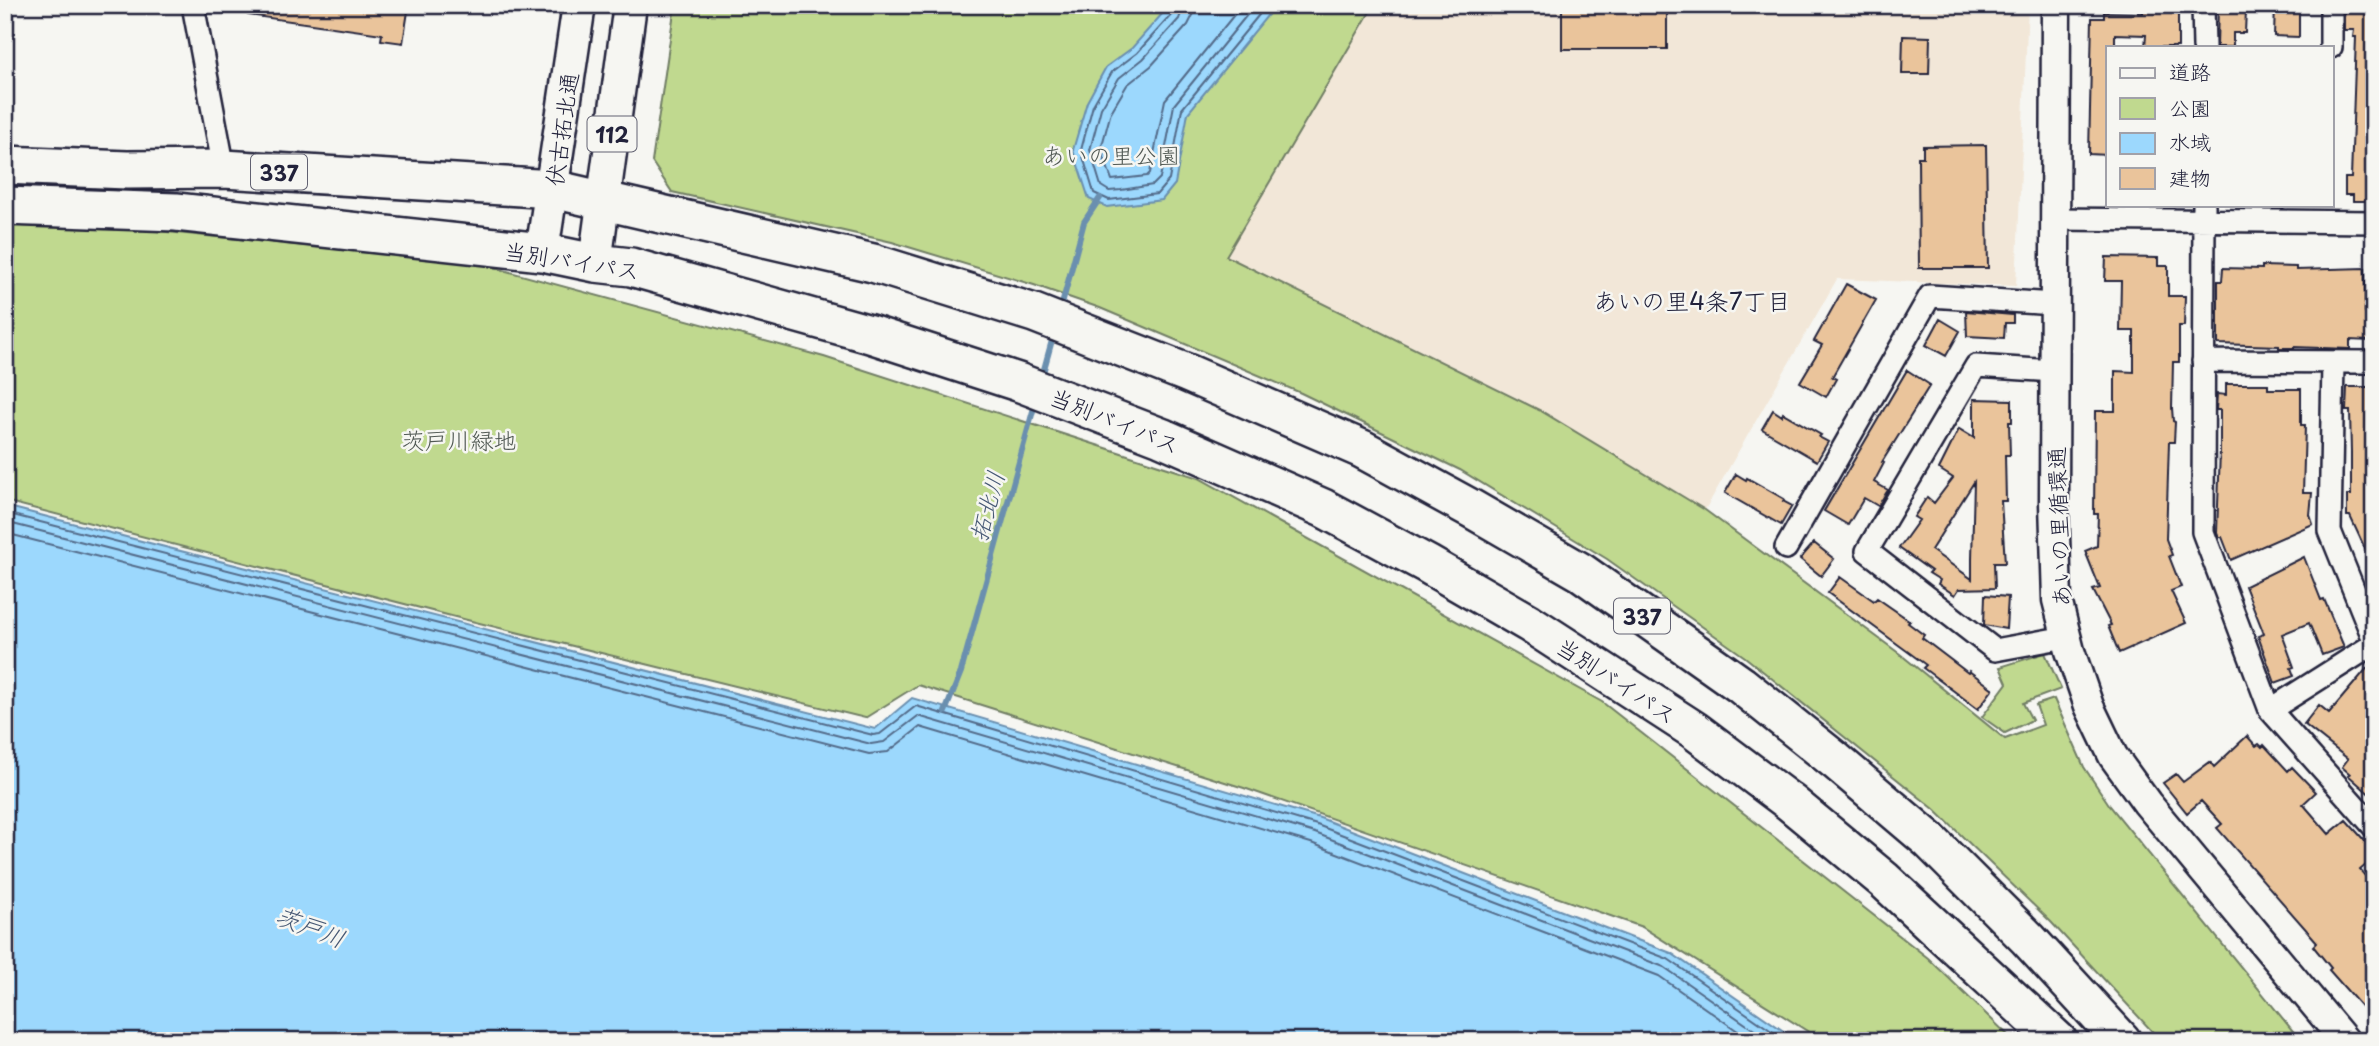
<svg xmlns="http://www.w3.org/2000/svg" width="2379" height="1046" font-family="'Playpen Sans','Klee One',sans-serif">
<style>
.built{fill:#f2e7d8}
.green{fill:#c0d98f;stroke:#717e65;stroke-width:2}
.water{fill:#9cd8fd;stroke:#6b8faf;stroke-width:2}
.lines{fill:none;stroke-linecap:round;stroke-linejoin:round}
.shore{stroke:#536b89;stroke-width:2}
.stream{stroke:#6b8faf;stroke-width:6}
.building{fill:#eac49b;stroke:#22223b;stroke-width:2;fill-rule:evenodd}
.street-casing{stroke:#22223b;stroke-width:26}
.secondary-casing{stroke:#22223b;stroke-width:33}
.primary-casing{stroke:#22223b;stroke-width:37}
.highway-casing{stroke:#22223b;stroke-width:42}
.street{stroke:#f6f6f2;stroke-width:21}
.secondary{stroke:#f6f6f2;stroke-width:28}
.primary{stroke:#f6f6f2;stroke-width:32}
.highway{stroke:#f6f6f2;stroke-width:37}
.labels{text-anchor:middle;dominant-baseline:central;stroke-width:5;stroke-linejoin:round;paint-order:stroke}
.shield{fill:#f6f6f2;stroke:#626272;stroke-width:2}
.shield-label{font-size:21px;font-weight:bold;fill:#22223b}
.street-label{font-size:23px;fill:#22223b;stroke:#f6f6f2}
.park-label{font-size:23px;fill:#515954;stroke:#f6f6f2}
.neighbourhood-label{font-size:24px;fill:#22223b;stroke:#f6f6f2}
.water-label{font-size:24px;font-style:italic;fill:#475975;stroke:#f6f6f2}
</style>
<rect width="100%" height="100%" fill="#f6f6f2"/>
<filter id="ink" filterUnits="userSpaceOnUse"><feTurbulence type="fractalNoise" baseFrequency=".0143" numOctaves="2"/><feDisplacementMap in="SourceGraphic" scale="14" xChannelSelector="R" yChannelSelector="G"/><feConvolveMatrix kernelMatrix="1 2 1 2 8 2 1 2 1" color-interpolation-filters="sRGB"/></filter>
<g filter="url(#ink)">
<path class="built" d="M 1374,5 L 2028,5 L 2016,286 L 1837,279 L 1705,510 L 1541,411 L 1226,256 Z"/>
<path class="green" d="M 675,5 L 1374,5 L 1226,256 L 1541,411 L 1705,510 L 1900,654 L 2005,739 L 2043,725 L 2036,705 L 2054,699 L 2084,767 L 2110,806 L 2301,1041 L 2161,1041 L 2051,922 L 1934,809 L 1745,657 L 1607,559 L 1460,470 L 1301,393 L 1100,308 L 1034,285 L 892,242 L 672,192 L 652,162 Z
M 5,223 L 107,226 L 477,263 L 824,357 L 1199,478 L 1602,702 L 1928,958 L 2014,1041 L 1823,1041 L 1642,927 L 1244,788 L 918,685 L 865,718 L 459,618 L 5,501 Z
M 2045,653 L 2061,689 L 2023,703 L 2032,720 L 2005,733 L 1982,717 L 2007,683 L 2000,667 Z"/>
<path class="water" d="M 1170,5 L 1276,5 L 1188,113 L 1175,184 L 1162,200 L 1107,207 L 1089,199 L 1073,150 L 1087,102 L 1106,67 L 1132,48 Z
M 5,506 L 875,729 L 912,698 L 1320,818 L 1671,953 L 1798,1041 L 5,1041 Z"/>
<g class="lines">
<path class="shore" d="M 1175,5 L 1173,13 L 1137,53 L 1112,72 L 1093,105 L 1081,150 L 1094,193 L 1109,200 L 1157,194 L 1169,180 L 1182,109 L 1267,5
M 1184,5 L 1179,19 L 1143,59 L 1119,78 L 1101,108 L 1090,150 L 1101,186 L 1109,191 L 1121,190 L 1153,185 L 1160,178 L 1174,105 L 1255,5
M 1194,5 L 1193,15 L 1188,25 L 1151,66 L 1127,85 L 1111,112 L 1101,149 L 1112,180 L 1147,176 L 1150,173 L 1165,100 L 1242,5
M 5,513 L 873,735 L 880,734 L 916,706 L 1317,825 L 1668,959 L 1786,1041
M 5,522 L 871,744 L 884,742 L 918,716 L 1315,833 L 1664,967 L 1770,1041
M 5,533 L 869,754 L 888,752 L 920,727 L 1311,843 L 1659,976 L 1752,1041"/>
<path class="stream" d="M 1060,312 L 1084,222 L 1100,198
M 1041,380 L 1054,333
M 945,712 L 961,672 L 1036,400"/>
</g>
<path class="building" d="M 249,5 L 409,5 L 403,43 L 381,40 L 382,34 L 248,15 Z
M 1562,5 L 1667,5 L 1667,49 L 1562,49 Z
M 2218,5 L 2243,5 L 2243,9 L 2246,9 L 2245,33 L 2233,33 L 2233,47 L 2217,47 Z
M 2275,5 L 2299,5 L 2299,37 L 2274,36 Z
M 2344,5 L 2374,5 L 2374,201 L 2353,201 L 2353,195 L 2345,195 L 2345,178 L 2351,178 L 2356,37 L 2353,37 L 2354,30 L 2344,30 Z
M 2143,11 L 2178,11 L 2178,47 L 2145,47 L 2146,35 L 2115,34 L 2115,47 L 2108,47 L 2108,155 L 2089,154 L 2092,18 L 2104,18 L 2104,12 L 2143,13 Z
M 1903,36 L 1930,37 L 1929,74 L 1902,74 Z
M 1986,145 L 1988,268 L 1919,268 L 1918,157 L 1923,157 L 1923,146 Z
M 2106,257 L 2158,258 L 2158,266 L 2168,266 L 2168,296 L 2185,296 L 2184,326 L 2179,326 L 2179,362 L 2173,362 L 2172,408 L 2173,421 L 2175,422 L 2174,442 L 2169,442 L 2166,539 L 2172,555 L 2169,556 L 2181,587 L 2171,591 L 2186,623 L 2119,653 L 2108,626 L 2111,625 L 2093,590 L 2100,588 L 2085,551 L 2097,546 L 2098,514 L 2094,514 L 2095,411 L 2115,411 L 2115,371 L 2134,372 L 2134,331 L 2120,331 L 2121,281 L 2105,281 Z
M 2262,266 L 2296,267 L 2296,270 L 2365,268 L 2365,312 L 2371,312 L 2370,341 L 2350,340 L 2350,349 L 2294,347 L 2294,348 L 2279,348 L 2279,346 L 2218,344 L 2218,281 L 2222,281 L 2223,268 L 2262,269 Z
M 1846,284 L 1876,300 L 1832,377 L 1836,379 L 1826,397 L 1800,382 L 1822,345 L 1814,341 Z
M 1966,311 L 2013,315 L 2013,323 L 2005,323 L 2004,338 L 1967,336 Z
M 1940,319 L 1960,331 L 1946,356 L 1926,345 Z
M 1907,370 L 1930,385 L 1882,462 L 1884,463 L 1874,482 L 1888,490 L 1878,506 L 1864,498 L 1848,525 L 1824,511 Z
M 2226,384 L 2268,384 L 2268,389 L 2301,389 L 2301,425 L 2305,425 L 2303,493 L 2312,493 L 2310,515 L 2313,524 L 2231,560 L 2222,537 L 2219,537 L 2217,532 L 2220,451 L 2220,410 L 2216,410 L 2217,394 L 2226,395 Z
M 2347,387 L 2373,387 L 2374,568 L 2350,516 L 2347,516 L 2347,495 L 2351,495 L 2351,452 L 2350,411 L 2346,411 Z
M 1974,399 L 2012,400 L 2012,422 L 2009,422 L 2010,455 L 2005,455 L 2006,501 L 2001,501 L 2005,563 L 1994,563 L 1995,588 L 1959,589 L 1955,595 L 1938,584 L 1940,580 L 1929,573 L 1931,571 L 1899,548 L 1919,520 L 1914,517 L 1927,497 L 1934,503 L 1953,478 L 1939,469 L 1959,429 L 1974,438 ZM 1974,482 L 1972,559 L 1972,579 L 1931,550 Z
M 1773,410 L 1782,416 L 1783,413 L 1821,435 L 1819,437 L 1828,442 L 1817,461 L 1762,429 Z
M 1736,474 L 1746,480 L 1747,478 L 1784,499 L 1783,501 L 1792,506 L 1781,525 L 1725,493 Z
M 1814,543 L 1834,559 L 1821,576 L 1800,559 Z
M 2304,557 L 2321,600 L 2324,599 L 2344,647 L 2322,655 L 2309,623 L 2282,634 L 2294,667 L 2291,668 L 2294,676 L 2275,683 L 2258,636 L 2264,634 L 2245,586 Z
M 1840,577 L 1874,601 L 1877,598 L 1910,621 L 1908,623 L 1924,635 L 1922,638 L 1968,673 L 1969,671 L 1993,689 L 1978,709 L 1923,668 L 1926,665 L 1828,593 Z
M 1985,595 L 2008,597 L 2006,629 L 1984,625 Z
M 2374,660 L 2374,798 L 2348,775 L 2350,774 L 2342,767 L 2348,759 L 2304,724 L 2319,705 L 2329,713 Z
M 2247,736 L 2256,746 L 2259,744 L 2262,747 L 2264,745 L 2288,771 L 2292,767 L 2316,792 L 2303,804 L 2329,834 L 2346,820 L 2374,851 L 2374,858 L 2360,870 L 2374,886 L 2374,1021 L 2329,970 L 2331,968 L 2313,946 L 2317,942 L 2217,828 L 2222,824 L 2201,801 L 2187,813 L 2163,783 L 2176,774 L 2183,782 L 2210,762 L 2214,767 Z"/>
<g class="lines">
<g class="street-casing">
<path id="street" d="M 193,5 L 224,169
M 2203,5 L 2204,47
M 2331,47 L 2331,5
M 2204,205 L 2203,532 L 2270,710 L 2374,827
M 2054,219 L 2374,222
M 2203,361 L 2374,362
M 2333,362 L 2330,531 L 2374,640
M 2054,371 L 1976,366 L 1867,551 L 1995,650 L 2066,637
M 1786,548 L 1930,296 L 2054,304
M 2270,710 L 2374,644"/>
</g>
<g class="secondary-casing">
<path id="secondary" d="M 2056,5 L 2054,502 L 2057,600 L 2070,651 L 2089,706 L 2113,756 L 2147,803 L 2345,1041"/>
</g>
<g class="primary-casing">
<path id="primary" d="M 542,252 L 579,5
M 595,263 L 630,5"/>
</g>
<g class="highway-casing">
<path id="highway" d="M 5,165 L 127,170 L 224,169 L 553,189 L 873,263 L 1034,313 L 1187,373 L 1362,449 L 1472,509 L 1581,572 L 1741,685 L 1836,761 L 1929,840 L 2028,939 L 2122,1041
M 5,206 L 176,212 L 542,252 L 595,263 L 631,267 L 870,334 L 1018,382 L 1161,437 L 1323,508 L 1427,564 L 1529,623 L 1694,730 L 1791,803 L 1884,880 L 2058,1041"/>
</g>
<use href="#street" class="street"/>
<use href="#secondary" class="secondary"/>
<use href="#primary" class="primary"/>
<use href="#highway" class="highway"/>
</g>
</g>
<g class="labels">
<g class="shield">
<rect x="587.5" y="116.5" width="49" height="35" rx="5"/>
<rect x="251" y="154.5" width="56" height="35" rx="5"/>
<rect x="1614" y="598.5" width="56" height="35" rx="5"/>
</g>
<g class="shield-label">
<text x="612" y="134">112</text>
<text x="279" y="172">337</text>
<text x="1642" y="616">337</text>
</g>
<g class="street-label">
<text transform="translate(561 129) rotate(-82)">伏古拓北通</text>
<text transform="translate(572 260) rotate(9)">当別バイパス</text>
<text transform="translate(1115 420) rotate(22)">当別バイパス</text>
<text transform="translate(2058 527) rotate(-92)">あいの里循環通</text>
<text transform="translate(1617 680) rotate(33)">当別バイパス</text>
</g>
<g class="park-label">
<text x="1111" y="154">あいの里公園</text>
<text x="459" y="439">茨戸川緑地</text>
</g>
<g class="neighbourhood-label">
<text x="1692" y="300">あいの里4条7丁目</text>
</g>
<g class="water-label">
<text transform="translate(986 506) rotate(-75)">拓北川</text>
<text transform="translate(311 926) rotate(21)">茨戸川</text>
</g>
</g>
<rect width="2379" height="1046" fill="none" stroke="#f6f6f2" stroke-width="28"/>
<rect x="14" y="14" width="2351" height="1018" fill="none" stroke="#22223b" stroke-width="2.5" filter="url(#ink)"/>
<rect x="2106" y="46" width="228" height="161" fill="#f6f6f2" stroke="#a1a1a9" stroke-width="2"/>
<rect x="2120" y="68" width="35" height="10" fill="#f6f6f2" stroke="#a1a1a9" stroke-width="2"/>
<text x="2169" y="80" font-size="21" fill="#22223b">道路</text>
<rect x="2120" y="98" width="35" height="21" fill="#c0d98f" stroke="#a1a1a9" stroke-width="2"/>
<text x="2169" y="116" font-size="21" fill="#22223b">公園</text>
<rect x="2120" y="133" width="35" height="21" fill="#9cd8fd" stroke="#a1a1a9" stroke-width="2"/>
<text x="2169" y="150" font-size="21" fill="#22223b">水域</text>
<rect x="2120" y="168" width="35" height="21" fill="#eac49b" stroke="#a1a1a9" stroke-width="2"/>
<text x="2169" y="186" font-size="21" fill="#22223b">建物</text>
</svg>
